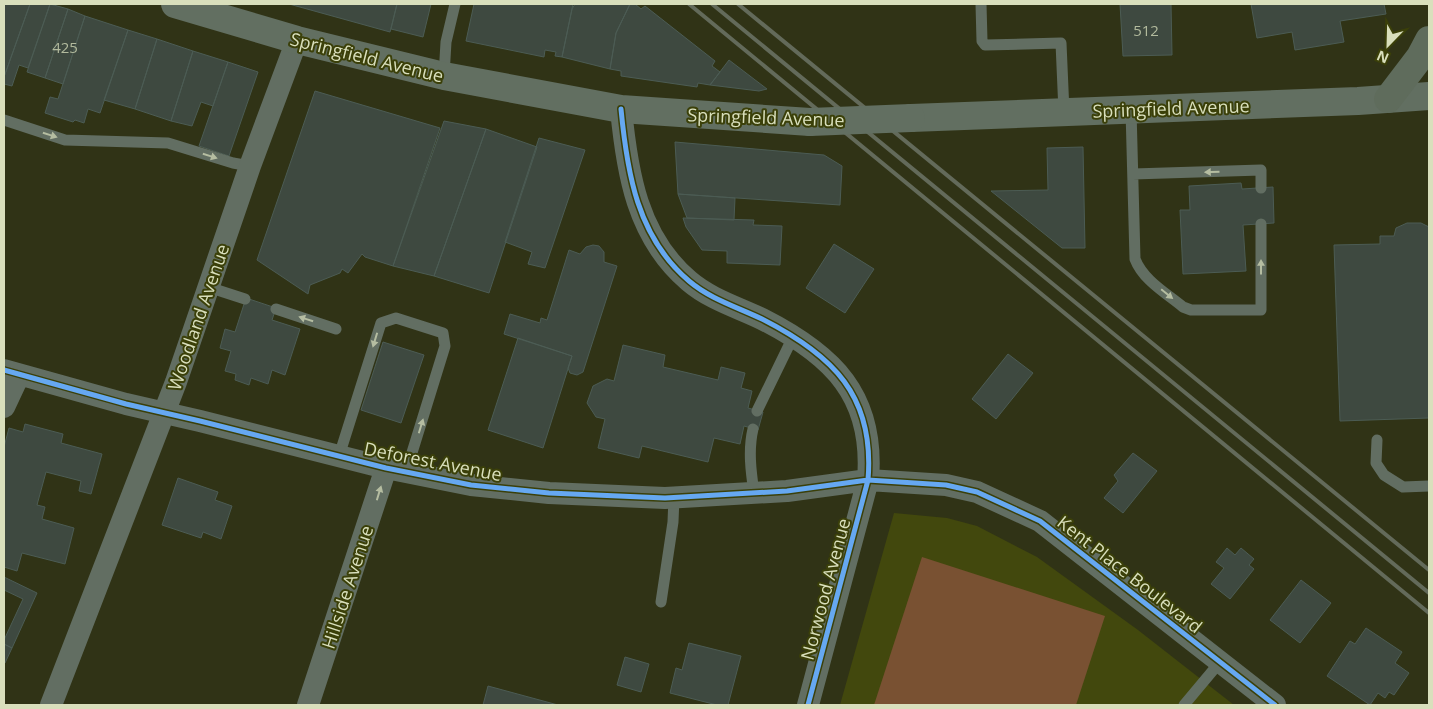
<svg xmlns="http://www.w3.org/2000/svg" width="1433" height="709" font-family="'Open Sans',sans-serif">
<style>
.built{fill:#42480d}
.green{fill:#795132}
.building{fill:#3e4940;stroke:#4c5c54}
.lines{fill:none;stroke-linecap:round;stroke-linejoin:round}
.service{stroke:#626e62;stroke-width:11}
.minor{stroke:#626e62;stroke-width:22}
.secondary{stroke:#626f61;stroke-width:28}
.primary{stroke:#5f6c5c;stroke-width:28}
.rail{stroke:#636a5a;stroke-width:4}
.secondary-bridge{stroke:#626f61;stroke-width:28}
.cycleway-casing{stroke:#3b4009;stroke-width:8}
.cycleway{stroke:#66a8f1;stroke-width:5}
.oneway{fill:#b5bda1}
.labels{text-anchor:middle;dominant-baseline:central;stroke-width:4;stroke-linejoin:round;paint-order:stroke}
.number-label{font-size:15px;fill:#b2ba9d}
.street-label{font-size:18px;fill:#d9dfbc;stroke:#3b4009}
</style>
<rect width="100%" height="100%" fill="#303316"/>
<path class="built" d="M 894,513 L 947,518 L 977,526 L 1037,557 L 1138,630 L 1234,705 L 840,705 Z"/>
<path class="green" d="M 922,557 L 1105,616 L 1076,705 L 874,705 Z"/>
<path class="building" d="M 4,4 L 30,4 L 4,77 Z
M 30,4 L 50,4 L 28,68 L 19,65 L 12,86 L 4,84 L 4,77 Z
M 50,4 L 68,9 L 45,78 L 27,72 Z
M 289,4 L 397,4 L 390,32 Z
M 397,4 L 431,4 L 423,37 L 391,29 Z
M 474,4 L 573,4 L 562,57 L 555,56 L 556,52 L 545,50 L 544,57 L 466,41 Z
M 575,4 L 630,4 L 616,33 L 610,69 L 562,57 L 572,9 Z
M 630,4 L 635,4 L 641,9 L 645,6 L 715,61 L 712,66 L 720,72 L 710,85 L 698,83 L 697,87 L 621,76 L 621,71 L 610,69 L 616,33 Z
M 1120,4 L 1171,4 L 1172,55 L 1123,56 Z
M 1251,4 L 1384,4 L 1386,14 L 1340,21 L 1344,42 L 1295,50 L 1292,32 L 1257,38 Z
M 68,9 L 85,16 L 63,84 L 45,78 Z
M 85,16 L 128,30 L 100,113 L 88,109 L 84,123 L 75,120 L 73,122 L 45,113 L 50,97 L 58,99 Z
M 128,30 L 157,39 L 135,109 L 104,100 Z
M 157,39 L 193,51 L 171,121 L 135,109 Z
M 193,51 L 228,62 L 213,106 L 201,102 L 192,126 L 171,121 Z
M 729,60 L 767,89 L 759,91 L 710,85 Z
M 228,62 L 258,72 L 229,156 L 199,146 Z
M 315,91 L 440,128 L 393,266 L 365,257 L 362,254 L 348,273 L 342,269 L 340,273 L 310,285 L 308,294 L 257,260 Z
M 444,121 L 486,129 L 434,276 L 393,266 Z
M 486,129 L 537,147 L 489,293 L 434,276 Z
M 539,138 L 585,150 L 545,268 L 528,264 L 532,252 L 505,242 Z
M 675,142 L 824,155 L 842,166 L 840,205 L 678,194 Z
M 1083,147 L 1085,248 L 1062,248 L 991,191 L 1048,190 L 1047,148 Z
M 1241,183 L 1242,189 L 1273,187 L 1274,223 L 1243,225 L 1246,271 L 1183,274 L 1180,210 L 1190,210 L 1189,186 Z
M 678,194 L 735,198 L 734,220 L 687,218 Z
M 683,218 L 754,220 L 753,225 L 782,226 L 780,265 L 727,263 L 727,251 L 702,250 L 686,227 Z
M 1407,223 L 1421,223 L 1429,227 L 1429,418 L 1340,421 L 1334,245 L 1380,244 L 1380,236 L 1394,236 L 1396,228 Z
M 834,244 L 874,269 L 845,313 L 806,288 Z
M 593,245 L 599,246 L 604,252 L 604,262 L 617,266 L 583,372 L 577,375 L 570,373 L 568,368 L 572,356 L 504,334 L 510,314 L 540,323 L 541,318 L 547,320 L 569,250 L 580,254 L 586,247 Z
M 246,298 L 276,308 L 272,320 L 300,329 L 285,375 L 272,370 L 268,384 L 251,378 L 249,385 L 235,380 L 236,374 L 225,371 L 231,351 L 220,348 L 225,329 L 235,332 Z
M 518,338 L 572,356 L 543,448 L 488,430 Z
M 383,342 L 424,355 L 401,423 L 361,410 Z
M 623,345 L 665,355 L 663,367 L 718,380 L 721,367 L 745,373 L 741,388 L 752,391 L 748,408 L 763,412 L 758,430 L 744,426 L 740,444 L 714,438 L 708,462 L 642,446 L 639,458 L 598,448 L 605,419 L 596,417 L 587,403 L 593,386 L 607,379 L 614,381 Z
M 1008,354 L 1033,373 L 996,419 L 972,399 Z
M 25,424 L 63,434 L 61,443 L 102,454 L 91,494 L 79,491 L 81,481 L 46,472 L 37,505 L 45,507 L 42,519 L 74,528 L 65,564 L 22,553 L 17,571 L 4,567 L 4,447 L 9,428 L 23,432 Z
M 1133,453 L 1157,471 L 1123,513 L 1104,498 L 1118,481 L 1114,475 Z
M 178,478 L 218,492 L 215,500 L 232,506 L 221,539 L 203,532 L 201,538 L 162,525 Z
M 1227,548 L 1235,555 L 1241,548 L 1254,559 L 1249,565 L 1254,569 L 1230,599 L 1211,584 L 1224,568 L 1216,562 Z
M 4,577 L 37,593 L 12,648 L 4,644 L 4,640 L 23,599 L 4,590 Z
M 1301,580 L 1331,603 L 1300,643 L 1270,620 Z
M 1366,628 L 1402,652 L 1395,663 L 1409,673 L 1394,695 L 1389,692 L 1385,698 L 1378,693 L 1370,705 L 1327,676 L 1350,641 L 1355,644 Z
M 689,643 L 741,656 L 728,705 L 717,705 L 670,693 L 676,668 L 682,670 Z
M 4,644 L 12,648 L 5,663 L 4,663 Z
M 625,657 L 649,664 L 641,692 L 617,685 Z
M 488,686 L 558,705 L 483,705 Z"/>
<g class="lines">
<path class="service" d="M 981,4 L 982,41 L 985,45 L 1061,43 L 1064,112
M 444,76 L 446,42 L 455,4
M 1131,110 L 1135,259 C 1143,280 1166,293 1183,307 L 1191,310 L 1261,310 L 1261,224
M 4,120 L 65,140 L 168,143 L 233,163 L 250,166
M 1133,174 L 1261,170 L 1261,188
M 208,287 L 245,299
M 276,309 L 336,329
M 757,411 L 793,337
M 753,429 C 748,450 751,472 754,493
M 1377,440 L 1376,463 L 1384,475 L 1403,487 L 1429,486
M 339,456 L 381,323 L 396,318 L 443,333 L 445,346 L 406,472
M 661,602 L 673,522 L 674,497
M 1184,705 L 1220,662"/>
<path class="minor" d="M 621,109 C 627,172 637,237 689,281 C 710,299 737,307 762,319 C 833,355 875,396 868,480 L 808,705
M 4,370 L 126,404 L 200,421 L 386,468 L 471,485 L 549,493 L 665,498 L 787,491 L 868,480 L 946,485 L 977,492 L 1040,521 L 1275,705
M 4,407 L 19,375
M 51,705 L 176,382 L 250,166 L 297,40
M 308,705 L 386,468"/>
<path class="secondary" d="M 175,4 L 297,40 L 444,76 L 621,109 L 810,122
M 911,118 L 1358,101 L 1429,96"/>
<path class="primary" d="M 1388,99 L 1420,57 L 1429,40"/>
<path class="rail" d="M 689,4 L 1429,613
M 712,4 L 1429,593
M 738,4 L 1429,570"/>
<path class="secondary-bridge" d="M 810,122 L 911,118"/>
<g class="cycleway-casing">
<path id="cycleway" d="M 621,109 C 627,172 637,237 689,281 C 710,299 737,307 762,319 C 833,355 875,396 868,480 L 808,705
M 4,370 L 126,404 L 200,421 L 386,468 L 471,485 L 549,493 L 665,498 L 787,491 L 868,480 L 946,485 L 977,492 L 1040,521 L 1275,705"/>
</g>
<use href="#cycleway" class="cycleway"/>
</g>
<defs><path id="oneway-solid" d="M-6-.8H1V-3.2L6.5 0L1 3.2V.8H-6Z" transform="scale(1.25)"/></defs>
<g class="oneway">
<use href="#oneway-solid" transform="translate(50 135) rotate(18)"/>
<use href="#oneway-solid" transform="translate(210 156) rotate(17)"/>
<use href="#oneway-solid" transform="translate(1212 172) rotate(178)"/>
<use href="#oneway-solid" transform="translate(1261 267) rotate(-90)"/>
<use href="#oneway-solid" transform="translate(1167 294) rotate(39)"/>
<use href="#oneway-solid" transform="translate(306 319) rotate(-162)"/>
<use href="#oneway-solid" transform="translate(375 340) rotate(107)"/>
<use href="#oneway-solid" transform="translate(421 426) rotate(-73)"/>
<use href="#oneway-solid" transform="translate(379 493) rotate(-73)"/>
</g>
<g class="labels">
<g class="number-label">
<text x="1146" y="30">512</text>
<text x="65" y="47">425</text>
</g>
<g class="street-label">
<text transform="translate(367 57) rotate(14)">Springfield Avenue</text>
<text transform="translate(1171 108) rotate(-2)">Springfield Avenue</text>
<text transform="translate(766 117) rotate(2)">Springfield Avenue</text>
<text transform="translate(198 317) rotate(-71)">Woodland Avenue</text>
<text transform="translate(433 461) rotate(11)">Deforest Avenue</text>
<text transform="translate(1130 574) rotate(38)">Kent Place Boulevard</text>
<text transform="translate(347 587) rotate(-72)">Hillside Avenue</text>
<text transform="translate(825 589) rotate(-75)">Norwood Avenue</text>
</g>
</g>
<rect width="1433" height="709" fill="none" stroke="#d9dfbc" stroke-width="10"/>
<g transform="translate(1388 45) rotate(203)" stroke="#3b4009" stroke-width="4" paint-order="stroke">
<path d="M0-4L9 19L0 12L-9 19Z" fill="#d9dfbc"/>
<text y="-8" font-size="14" font-weight="bold" text-anchor="middle" fill="#d9dfbc">N</text>
</g>
</svg>
